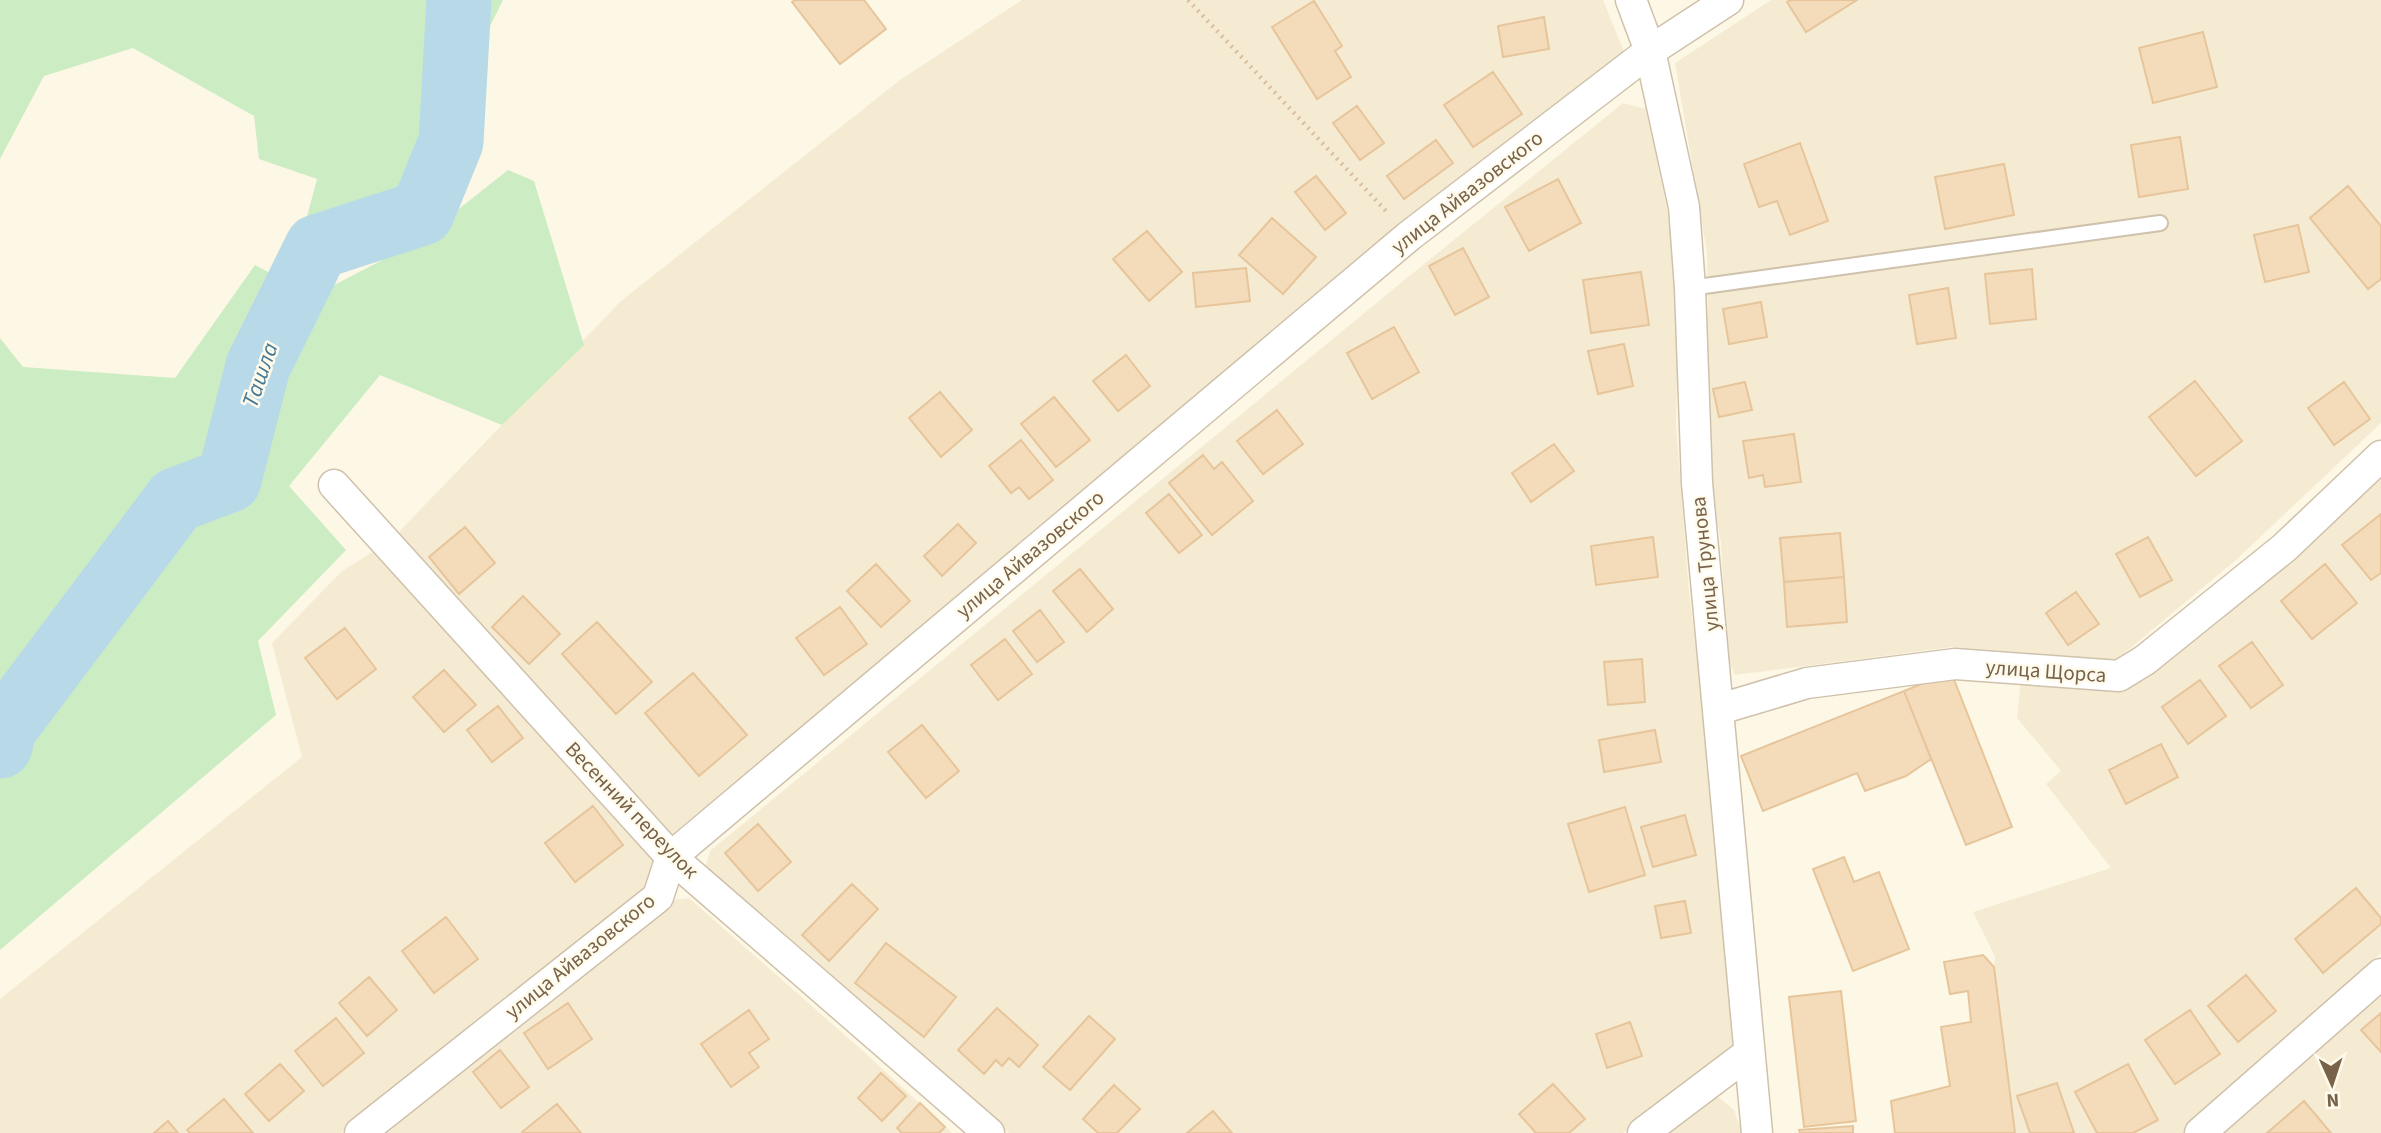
<svg xmlns="http://www.w3.org/2000/svg" width="2381" height="1133" font-family="'Source Sans 3',sans-serif">
<style>
.residential{fill:#f5ebd3}
.green{fill:#ccecc3}
.lines{fill:none;stroke-linecap:round;stroke-linejoin:round}
.river{stroke:#b8d9e8;stroke-width:65}
.building{fill:#f4dcbb;stroke:#e7c59b;stroke-width:2}
.service-casing{stroke:#cfc1ab;stroke-width:18}
.minor-casing{stroke:#cfc1ab;stroke-width:33}
.path{stroke:#d9bf9e;stroke-width:4.5;stroke-dasharray:2 5;stroke-linecap:butt}
.service{stroke:#fff;stroke-width:14}
.minor{stroke:#fff;stroke-width:30}
.labels{text-anchor:middle;dominant-baseline:central;stroke-width:5;stroke-linejoin:round;paint-order:stroke}
.street-label{font-size:21px;fill:#786249;stroke:#fffbec}
.water-label{font-size:23px;font-style:italic;fill:#447894;stroke:#fffbec}
</style>
<rect width="100%" height="100%" fill="#fdf8e5"/>
<path class="residential" d="M 1022,0 L 1603,0 L 1625,54 L 1386,237 L 671,835 L 395,536 L 621,301 L 900,80 Z
M 1771,0 L 2381,0 L 2381,423 L 2236,560 L 2116,660 L 1952,647 L 1735,675 L 1727,657 L 1721,543 L 1706,457 L 1703,402 L 1708,310 L 1707,253 L 1675,63 Z
M 1623,103 L 1646,109 L 1666,204 L 1679,290 L 1676,426 L 1689,592 L 1709,757 L 1734,1052 L 1623,1133 L 1009,1133 L 711,879 L 706,865 L 710,851 L 1413,273 Z
M 2381,473 L 2381,953 L 2184,1133 L 2015,1133 L 1994,967 L 1995,957 L 1973,912 L 2111,868 L 2046,784 L 2061,771 L 2017,718 L 2021,678 L 2161,665 L 2218,623 Z
M 379,548 L 524,717 L 658,861 L 645,888 L 451,1047 L 341,1133 L 0,1133 L 0,999 L 302,757 L 272,643 L 342,571 Z
M 689,898 L 863,1051 L 952,1133 L 383,1133 L 672,900 Z
M 2381,988 L 2381,1133 L 2222,1133 Z
M 1717,1096 L 1734,1110 L 1742,1133 L 1659,1133 L 1696,1103 Z"/>
<path class="green" d="M 0,0 L 503,0 L 402,205 L 359,223 L 305,224 L 317,179 L 259,159 L 254,116 L 133,48 L 44,76 L 0,159 Z
M 508,170 L 534,181 L 584,345 L 502,425 L 380,375 L 289,486 L 346,550 L 258,641 L 276,715 L 0,950 L 0,338 L 23,367 L 175,378 L 255,265 L 313,296 L 417,242 Z"/>
<g class="lines">
<path class="river" d="M 0,746 L 4,729 L 176,500 L 229,480 L 258,366 L 317,247 L 422,213 L 451,142 L 459,0"/>
</g>
<path class="building" d="M 795,0 L 864,0 L 886,29 L 840,64 L 792,2 Z
M 1791,0 L 1857,0 L 1806,32 L 1787,2 Z
M 1314,1 L 1342,46 L 1335,51 L 1351,77 L 1317,99 L 1272,27 Z
M 1544,17 L 1549,49 L 1503,57 L 1498,26 Z
M 2203,32 L 2217,87 L 2153,103 L 2139,48 Z
M 1493,72 L 1522,114 L 1473,147 L 1444,105 Z
M 1357,106 L 1384,143 L 1360,160 L 1333,123 Z
M 2180,137 L 2188,189 L 2139,197 L 2131,145 Z
M 1436,140 L 1453,163 L 1404,199 L 1387,176 Z
M 1800,143 L 1828,221 L 1790,235 L 1777,201 L 1759,207 L 1744,164 Z
M 2004,164 L 2014,215 L 1945,229 L 1935,177 Z
M 1316,176 L 1346,213 L 1325,230 L 1295,192 Z
M 1558,179 L 1581,223 L 1529,251 L 1505,207 Z
M 2348,186 L 2381,226 L 2381,279 L 2368,289 L 2310,218 Z
M 1272,218 L 1316,257 L 1283,294 L 1239,255 Z
M 2298,225 L 2309,272 L 2265,282 L 2254,235 Z
M 1147,231 L 1182,272 L 1149,301 L 1113,259 Z
M 1463,248 L 1489,297 L 1455,315 L 1429,266 Z
M 1246,268 L 1250,301 L 1196,307 L 1193,273 Z
M 2032,269 L 2036,319 L 1990,324 L 1985,274 Z
M 1641,272 L 1649,325 L 1591,333 L 1583,280 Z
M 1948,288 L 1956,338 L 1917,344 L 1909,295 Z
M 1761,302 L 1767,337 L 1729,344 L 1723,309 Z
M 1394,327 L 1419,372 L 1372,399 L 1347,353 Z
M 1624,344 L 1633,386 L 1598,394 L 1588,351 Z
M 1126,355 L 1150,386 L 1118,411 L 1093,381 Z
M 2195,381 L 2242,441 L 2196,476 L 2149,417 Z
M 1745,382 L 1752,410 L 1719,417 L 1713,389 Z
M 2344,382 L 2370,419 L 2334,445 L 2308,408 Z
M 940,392 L 972,430 L 941,457 L 909,418 Z
M 1054,397 L 1090,440 L 1056,467 L 1021,424 Z
M 1277,410 L 1303,444 L 1263,474 L 1237,441 Z
M 1794,434 L 1801,482 L 1765,487 L 1763,475 L 1749,478 L 1743,441 Z
M 1021,440 L 1053,480 L 1029,499 L 1019,487 L 1011,493 L 989,466 Z
M 1554,444 L 1574,471 L 1531,502 L 1512,473 Z
M 1203,455 L 1214,469 L 1222,462 L 1253,501 L 1212,535 L 1169,483 Z
M 1169,494 L 1202,535 L 1179,553 L 1146,513 Z
M 2381,514 L 2381,573 L 2371,580 L 2342,545 Z
M 958,524 L 976,543 L 942,576 L 924,556 Z
M 465,527 L 495,563 L 459,594 L 429,557 Z
M 1840,533 L 1844,577 L 1784,582 L 1780,538 Z
M 1653,537 L 1658,577 L 1596,585 L 1591,546 Z
M 2148,537 L 2172,580 L 2140,597 L 2116,554 Z
M 876,564 L 910,601 L 881,627 L 847,591 Z
M 2325,564 L 2357,603 L 2312,639 L 2281,601 Z
M 1080,569 L 1113,609 L 1087,632 L 1053,591 Z
M 1844,577 L 1847,622 L 1787,627 L 1784,582 Z
M 2076,592 L 2099,624 L 2068,645 L 2046,613 Z
M 523,596 L 560,634 L 529,664 L 492,627 Z
M 840,607 L 867,644 L 824,675 L 796,638 Z
M 1040,610 L 1064,642 L 1037,662 L 1013,631 Z
M 597,622 L 652,682 L 616,714 L 562,654 Z
M 345,628 L 376,669 L 337,699 L 305,658 Z
M 1005,639 L 1032,674 L 998,700 L 971,665 Z
M 2252,642 L 2283,685 L 2251,708 L 2219,666 Z
M 1642,659 L 1645,702 L 1608,705 L 1604,662 Z
M 444,670 L 476,705 L 444,732 L 413,697 Z
M 1951,672 L 2012,827 L 1966,845 L 1904,691 Z
M 693,673 L 747,735 L 699,776 L 645,713 Z
M 2200,680 L 2226,716 L 2188,744 L 2162,707 Z
M 1904,691 L 1931,759 L 1906,776 L 1865,791 L 1857,773 L 1763,811 L 1741,756 Z
M 498,706 L 523,738 L 492,762 L 467,730 Z
M 922,725 L 959,771 L 926,798 L 888,752 Z
M 1655,730 L 1661,762 L 1604,772 L 1599,740 Z
M 2161,744 L 2178,777 L 2126,804 L 2109,770 Z
M 593,806 L 623,845 L 575,882 L 545,843 Z
M 1625,807 L 1645,875 L 1589,892 L 1568,824 Z
M 1685,815 L 1696,855 L 1653,867 L 1641,827 Z
M 758,824 L 791,862 L 758,891 L 725,853 Z
M 1844,857 L 1854,882 L 1879,872 L 1909,949 L 1853,971 L 1813,869 Z
M 852,884 L 878,909 L 829,961 L 802,935 Z
M 2356,888 L 2381,918 L 2381,924 L 2323,973 L 2295,939 Z
M 1685,901 L 1691,933 L 1661,938 L 1655,906 Z
M 446,917 L 478,959 L 434,993 L 402,951 Z
M 886,943 L 956,997 L 924,1037 L 855,983 Z
M 1983,955 L 1994,967 L 2015,1133 L 1895,1133 L 1891,1101 L 1950,1086 L 1941,1027 L 1971,1022 L 1968,991 L 1950,994 L 1944,962 Z
M 2246,975 L 2276,1011 L 2238,1042 L 2208,1006 Z
M 369,977 L 397,1010 L 367,1036 L 339,1003 Z
M 1841,991 L 1856,1121 L 1804,1127 L 1789,997 Z
M 568,1003 L 592,1039 L 548,1069 L 524,1033 Z
M 997,1008 L 1038,1045 L 1019,1067 L 1009,1058 L 1002,1066 L 996,1060 L 984,1074 L 958,1050 Z
M 749,1010 L 769,1039 L 749,1053 L 759,1067 L 731,1087 L 701,1044 Z
M 2190,1010 L 2220,1054 L 2175,1084 L 2145,1040 Z
M 2381,1013 L 2381,1052 L 2361,1030 Z
M 1089,1016 L 1115,1039 L 1070,1090 L 1043,1067 Z
M 336,1018 L 364,1053 L 323,1086 L 295,1051 Z
M 1630,1022 L 1642,1056 L 1607,1068 L 1596,1034 Z
M 500,1050 L 529,1087 L 501,1108 L 473,1072 Z
M 280,1064 L 304,1091 L 269,1121 L 245,1094 Z
M 2128,1064 L 2158,1120 L 2133,1133 L 2097,1133 L 2075,1092 Z
M 881,1073 L 906,1096 L 882,1121 L 858,1098 Z
M 2057,1083 L 2074,1133 L 2030,1133 L 2017,1096 Z
M 1553,1084 L 1585,1119 L 1569,1133 L 1536,1133 L 1519,1114 Z
M 1114,1085 L 1140,1109 L 1117,1133 L 1098,1133 L 1083,1119 Z
M 224,1099 L 253,1133 L 190,1133 L 187,1130 Z
M 2304,1101 L 2331,1133 L 2267,1133 Z
M 920,1103 L 945,1127 L 939,1133 L 902,1133 L 897,1128 Z
M 557,1104 L 581,1133 L 523,1133 L 522,1132 Z
M 1213,1111 L 1232,1133 L 1187,1133 Z
M 168,1121 L 178,1133 L 154,1133 Z
M 1853,1126 L 1853,1133 L 1800,1133 L 1799,1130 Z"/>
<g class="lines">
<g class="service-casing">
<path id="service" d="M 1690,288 L 2160,223"/>
</g>
<g class="minor-casing">
<path id="minor" d="M 1631,0 L 1650,51 L 1684,207 L 1690,288 L 1697,483 L 1757,1133
M 334,485 L 671,857 L 989,1133
M 1720,709 L 1807,683 L 1955,664 L 2119,676 L 2145,660 L 2284,548 L 2381,456
M 360,1133 L 658,897 L 671,857 L 1409,236 L 1650,51 L 1728,0
M 1643,1133 L 1749,1053
M 2200,1133 L 2381,974"/>
</g>
<path class="path" d="M 1188,0 L 1387,212"/>
<use href="#service" class="service"/>
<use href="#minor" class="minor"/>
</g>
<g class="labels">
<g class="street-label">
<text transform="translate(1467 192) rotate(-38)">улица Айвазовского</text>
<text transform="translate(1030 554) rotate(-40)">улица Айвазовского</text>
<text transform="translate(1705 564) rotate(-96)">улица Трунова</text>
<text transform="translate(2046 671) rotate(4)">улица Щорса</text>
<text transform="translate(632 810) rotate(46)">Весенний переулок</text>
<text transform="translate(580 956) rotate(-39)">улица Айвазовского</text>
</g>
<g class="water-label">
<text transform="translate(260 375) rotate(-71)">Ташла</text>
</g>
</g>
<g transform="translate(2332 1084) rotate(177)" stroke="#fffbec" stroke-width="5" paint-order="stroke">
<path d="M0-5L12 26L0 18L-12 26Z" fill="#786249"/>
<text y="-10" font-size="19" font-weight="bold" text-anchor="middle" fill="#786249">N</text>
</g>
</svg>
